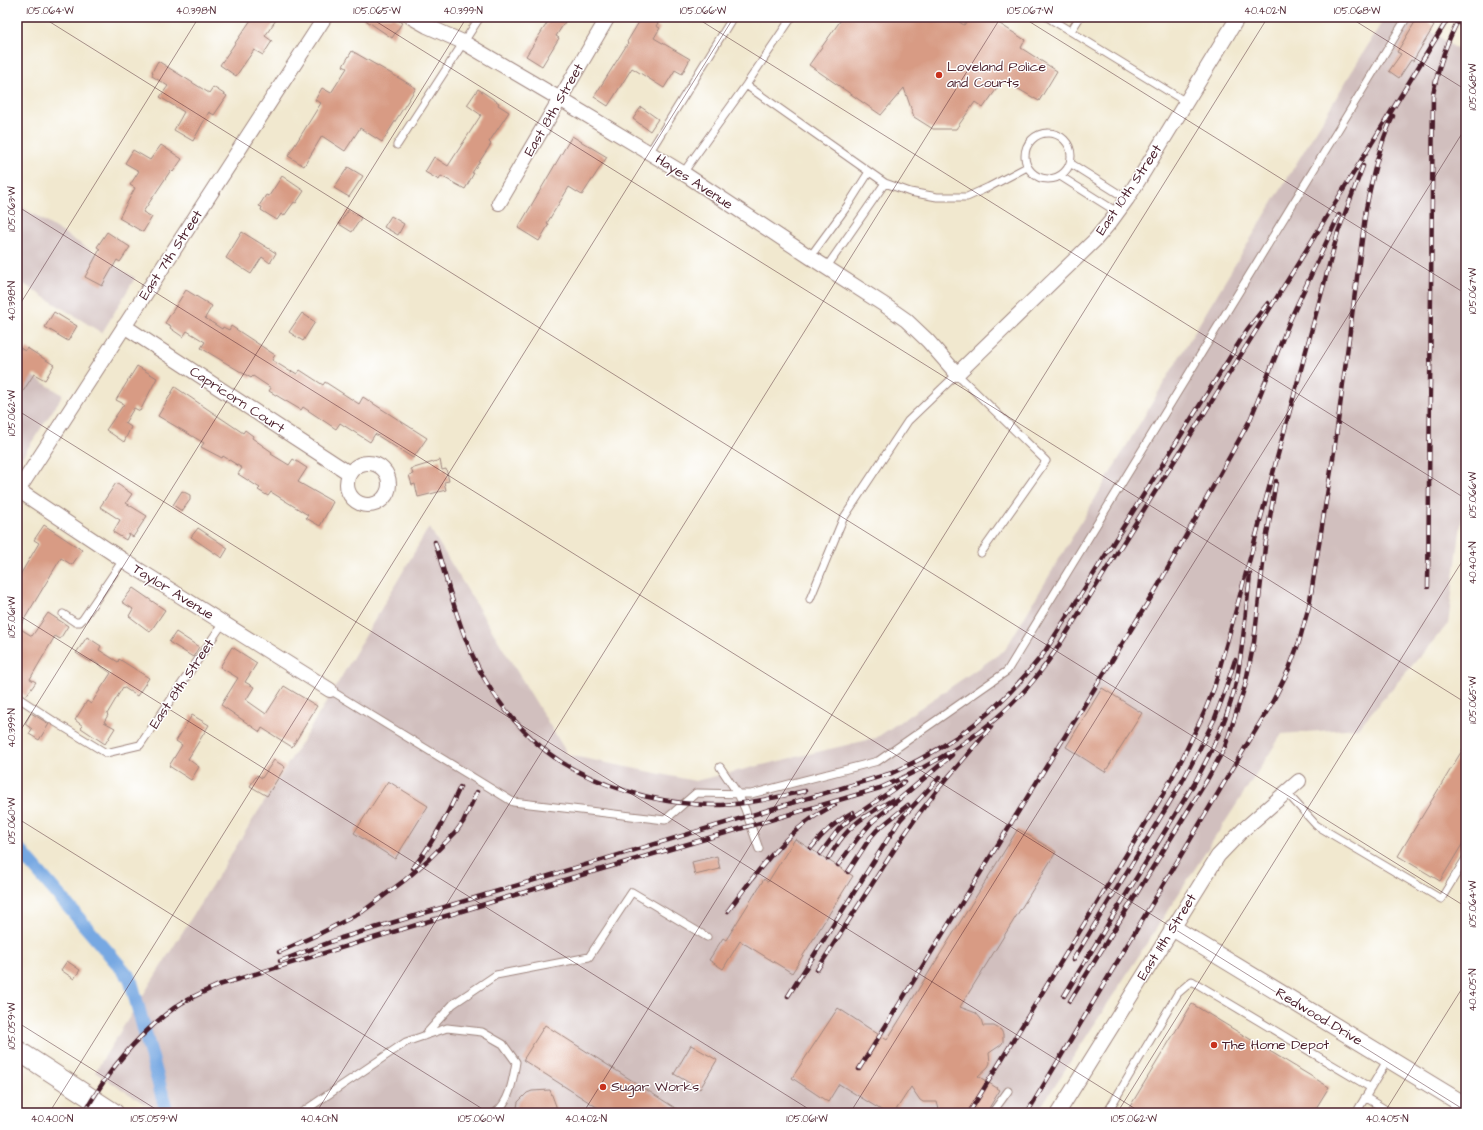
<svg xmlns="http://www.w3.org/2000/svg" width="1483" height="1130" font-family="'Architects Daughter',sans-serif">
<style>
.industrial{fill:#d1bfbe}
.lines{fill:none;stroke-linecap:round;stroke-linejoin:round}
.canal{stroke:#77a8e2;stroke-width:14}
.building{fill:#d89b84}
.service-casing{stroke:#9e847d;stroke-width:9}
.minor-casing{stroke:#9e847d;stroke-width:16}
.tertiary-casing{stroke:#9e847d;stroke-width:19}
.secondary-casing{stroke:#9e847d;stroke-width:21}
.service{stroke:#fff;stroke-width:7}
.minor{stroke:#fff;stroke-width:14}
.tertiary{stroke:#fff;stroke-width:17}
.secondary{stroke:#fff;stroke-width:19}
.rail-casing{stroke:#4a1f2b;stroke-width:4.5}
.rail{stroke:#fff;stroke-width:3;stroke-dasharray:9;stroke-linecap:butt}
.ticks{fill:none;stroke:#4a1f2b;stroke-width:1;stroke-opacity:0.45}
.poi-dot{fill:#c8321e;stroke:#fff;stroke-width:1.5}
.labels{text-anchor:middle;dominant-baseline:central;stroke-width:3;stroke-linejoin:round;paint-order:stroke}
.poi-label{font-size:14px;fill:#4a1f2b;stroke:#fff;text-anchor:start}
.street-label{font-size:14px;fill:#4a1f2b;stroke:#fff}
.neatline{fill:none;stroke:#4a1f2b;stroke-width:1.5}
.ticks-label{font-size:10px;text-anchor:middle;fill:#4a1f2b}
</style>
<rect width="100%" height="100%" fill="#fff"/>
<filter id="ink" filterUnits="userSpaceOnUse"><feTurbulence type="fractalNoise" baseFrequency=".025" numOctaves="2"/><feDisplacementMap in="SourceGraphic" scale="8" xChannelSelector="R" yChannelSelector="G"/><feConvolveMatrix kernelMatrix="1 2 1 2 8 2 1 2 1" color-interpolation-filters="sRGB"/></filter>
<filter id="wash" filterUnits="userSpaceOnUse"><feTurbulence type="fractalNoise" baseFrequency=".012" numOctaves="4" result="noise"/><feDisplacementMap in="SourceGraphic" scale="16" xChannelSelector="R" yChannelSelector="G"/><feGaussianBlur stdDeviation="0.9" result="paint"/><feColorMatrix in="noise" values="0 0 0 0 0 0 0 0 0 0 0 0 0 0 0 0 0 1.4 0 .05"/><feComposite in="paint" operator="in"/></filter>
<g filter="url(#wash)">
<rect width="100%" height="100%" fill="#f1e8cf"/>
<path class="industrial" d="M 1385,17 L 1410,17 L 1466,55 L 1466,479 L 1464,501 L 1448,624 L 1358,728 L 1282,734 L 1037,1113 L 159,1113 L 95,1072 L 329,698 L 429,527 L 568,755 L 695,781 L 876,738 L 1005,650 L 1196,329 Z
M 17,204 L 135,278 L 102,333 L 17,280 Z
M 17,366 L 63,395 L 18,463 L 17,463 Z"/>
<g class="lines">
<path class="canal" d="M 17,847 L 130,978 L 167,1113"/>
</g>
<g id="blocks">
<path class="building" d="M 253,17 L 278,17 L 265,36 L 272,41 L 263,55 L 254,50 L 236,76 L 220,65 Z
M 361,17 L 394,17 L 402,23 L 392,38 Z
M 551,17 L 568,17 L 556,36 L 559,38 L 542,66 L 526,56 Z
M 642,17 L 662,17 L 656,26 L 660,28 L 654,38 L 690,59 L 682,74 L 675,70 L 664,88 L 632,68 L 608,106 L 594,97 L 628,43 L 627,42 Z
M 843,17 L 951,17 L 964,25 L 970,17 L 989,17 L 1025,40 L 1021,48 L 1057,71 L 1039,101 L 1003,80 L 983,108 L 975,102 L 956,129 L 933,129 L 914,117 L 904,88 L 881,115 L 809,65 Z
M 1418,17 L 1434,26 L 1413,61 L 1411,60 L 1399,78 L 1389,71 L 1401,54 L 1397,52 Z
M 352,51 L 416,88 L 382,142 L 360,128 L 345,151 L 322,136 L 304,166 L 288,156 L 321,103 L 315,100 L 322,88 L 331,93 L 347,68 L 343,66 Z
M 158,61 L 209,93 L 213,87 L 227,96 L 214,115 L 209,112 L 193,141 L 174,130 L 184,112 L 160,97 L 168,86 L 152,76 L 153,73 L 152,72 Z
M 478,89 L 499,103 L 498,105 L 509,112 L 489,142 L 491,144 L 472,173 L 474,173 L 465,189 L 441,176 L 439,180 L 425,172 L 434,157 L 448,166 L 481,115 L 467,105 Z
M 641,107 L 658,119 L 650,131 L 633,119 Z
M 572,136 L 607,157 L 582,195 L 569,187 L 547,223 L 549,224 L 539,241 L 518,228 Z
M 161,145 L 182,159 L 173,172 L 171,170 L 143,212 L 152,217 L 143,232 L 119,218 L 135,188 L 130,185 L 139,171 L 125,163 L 133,150 L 150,160 Z
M 348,167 L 363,176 L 349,197 L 334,188 Z
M 282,176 L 304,191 L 296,203 L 294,202 L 284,216 L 281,214 L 277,220 L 261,210 L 262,207 L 259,206 L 266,195 L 269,196 Z
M 348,210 L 361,218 L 352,232 L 339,224 Z
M 391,216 L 404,224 L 398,235 L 384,227 Z
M 107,232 L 130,247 L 120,262 L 117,260 L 102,286 L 85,277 L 100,249 L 97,247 Z
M 242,232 L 276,253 L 270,263 L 262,257 L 251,274 L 226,258 Z
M 186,290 L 212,306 L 205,318 L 222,329 L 223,327 L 229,330 L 231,326 L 275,355 L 272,360 L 291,372 L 292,371 L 297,374 L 300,370 L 323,385 L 325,382 L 359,404 L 363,397 L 427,438 L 413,458 L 375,434 L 370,442 L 340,423 L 336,429 L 303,407 L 301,410 L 269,391 L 271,388 L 253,376 L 251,378 L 201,348 L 205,342 L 187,331 L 183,337 L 170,328 L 171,326 L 165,323 Z
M 54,312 L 77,326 L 68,341 L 45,327 Z
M 302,313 L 315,322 L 303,341 L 289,332 Z
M 17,346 L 25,351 L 27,348 L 54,365 L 45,380 L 34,374 L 17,401 Z
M 137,366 L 157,378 L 140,411 L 134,408 L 125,423 L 131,427 L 124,442 L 106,430 L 124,404 L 116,400 Z
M 175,387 L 243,433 L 245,430 L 253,436 L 252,438 L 272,452 L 271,454 L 289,465 L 293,459 L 307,468 L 298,482 L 333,502 L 320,526 L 306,518 L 308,515 L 271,492 L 268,496 L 258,490 L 260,488 L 238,474 L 242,468 L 223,456 L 222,458 L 201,447 L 204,443 L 158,416 Z
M 440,460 L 442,470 L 446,469 L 449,481 L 444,482 L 446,490 L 418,497 L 415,484 L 412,485 L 409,475 L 413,474 L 411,469 Z
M 116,483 L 132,494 L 126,503 L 147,516 L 133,537 L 129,534 L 126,540 L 113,532 L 120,520 L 100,507 Z
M 182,491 L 190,495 L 190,500 L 182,511 L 173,505 Z
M 44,525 L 82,550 L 72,565 L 61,558 L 19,628 L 32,636 L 48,613 L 68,626 L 60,639 L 55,636 L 30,679 L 36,682 L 26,696 L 17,690 L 17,580 L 39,543 L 34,540 Z
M 198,528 L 228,548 L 222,558 L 191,537 Z
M 133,588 L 165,610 L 150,632 L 129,616 L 133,609 L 122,602 Z
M 176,632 L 199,647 L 193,657 L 169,642 Z
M 87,637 L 101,646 L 99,650 L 118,662 L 119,659 L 149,678 L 137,696 L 123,687 L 107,714 L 108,715 L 104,722 L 115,728 L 105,744 L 81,728 L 83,726 L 75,720 L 87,701 L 91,704 L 111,673 L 92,660 L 91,662 L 76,653 Z
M 232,647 L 257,663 L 245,682 L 254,687 L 246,700 L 266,714 L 284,686 L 317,706 L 292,747 L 262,728 L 260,732 L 221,705 L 238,678 L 220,667 Z
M 1102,688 L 1142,713 L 1105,772 L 1066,747 Z
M 31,713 L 49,724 L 39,740 L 29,734 L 32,729 L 25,724 Z
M 192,715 L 209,725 L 188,759 L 199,767 L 191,780 L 169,766 L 182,745 L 176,741 Z
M 1466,744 L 1466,838 L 1440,881 L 1398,856 Z
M 274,760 L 285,767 L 267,796 L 250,786 L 257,775 L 262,778 Z
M 388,781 L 428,806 L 395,859 L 354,833 Z
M 1018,829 L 1056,852 L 960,1007 L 976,1013 L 981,1019 L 983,1026 L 994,1026 L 1001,1030 L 1003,1034 L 1003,1042 L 1001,1045 L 989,1053 L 990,1063 L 988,1067 L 978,1076 L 1000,1090 L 986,1113 L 940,1113 L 937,1102 L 923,1102 L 920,1100 L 911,1087 L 894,1113 L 886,1113 L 839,1084 L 828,1102 L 792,1078 L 838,1008 L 887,1040 Z
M 795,839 L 853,876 L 792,973 L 740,941 L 723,969 L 709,960 L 723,938 L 726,940 L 764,879 L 768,882 Z
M 717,856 L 720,869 L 695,875 L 692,862 Z
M 67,961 L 80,970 L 74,979 L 61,970 Z
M 1192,1004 L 1329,1087 L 1313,1113 L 1126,1113 Z
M 545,1025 L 683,1113 L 606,1113 L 523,1060 Z
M 691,1045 L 717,1060 L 700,1089 L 674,1074 Z
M 550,1090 L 556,1106 L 556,1113 L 516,1113 L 518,1102 L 527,1093 L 532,1091 Z"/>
</g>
</g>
<g filter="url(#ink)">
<use href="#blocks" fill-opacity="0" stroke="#9e847d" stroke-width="1"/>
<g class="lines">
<g class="service-casing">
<path id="service" d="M 1047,17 L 1186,102
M 1071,31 L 1080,17
M 746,85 L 885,183 L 910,192 L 937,197 L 967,197 L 989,187 L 1027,167
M1025 156a23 23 0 1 1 46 0a23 23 0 1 1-46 0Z
M 397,145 L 480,17
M 649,153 L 733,17
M 1070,163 L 1127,199
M 683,173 L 746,85 L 792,17
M 1060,176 L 1117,212
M 810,257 L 848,205 L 869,172
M 826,268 L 885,183
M 810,599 L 843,519 L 908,421 L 957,374 L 1046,461 L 981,553
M 63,614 L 75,622 L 80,622 L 83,619 L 123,560
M 330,690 L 513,802 L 665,820 L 696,793 L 751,794 L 878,761 L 1007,671 L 1407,17
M 17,697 L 55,722 L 106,753 L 140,745 L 223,623
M 720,767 L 738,794 L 745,809 L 759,849
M 1286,792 L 1316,825 L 1441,899 L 1466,858
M 424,1036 L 453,1004 L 496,975 L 589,957 L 632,892 L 707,937
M 1365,1097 L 1391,1113
M 301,1113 L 406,1042 L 447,1028 L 482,1032 L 503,1044 L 516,1062 C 513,1079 510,1102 495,1113
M 992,1113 L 1008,1091
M 1107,1113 L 1178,993 L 1192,981 L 1371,1088
M 1356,1113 L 1388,1059"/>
</g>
<g class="minor-casing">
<path id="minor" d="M 411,17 L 427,26 L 463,42 L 560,99 L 683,173 L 810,257 L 886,306 L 906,320 L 928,341 L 957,374 L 1095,240 L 1111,221 L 1127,199 L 1238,17
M 1461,17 L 1466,21
M 499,203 L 608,17
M 124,326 L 349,473
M347 484a21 21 0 1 1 42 0a21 21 0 1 1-42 0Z
M 18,490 L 123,560 L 330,690
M 17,492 L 325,17
M 1058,1113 L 1218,856 L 1243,830 L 1299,781"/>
</g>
<g class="tertiary-casing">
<path id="tertiary" d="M 1173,928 L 1466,1106"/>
</g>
<g class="secondary-casing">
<path id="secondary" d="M 17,1050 L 114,1113"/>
</g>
<use href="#service" class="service"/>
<use href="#minor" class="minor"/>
<use href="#tertiary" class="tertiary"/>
<use href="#secondary" class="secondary"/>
<g class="rail-casing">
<path id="rail" d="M 435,542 C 449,587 461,638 484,678 C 504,713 539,752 575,770 C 619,793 672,806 721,805 C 750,804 777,797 805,791
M 1428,587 L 1433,94 C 1439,65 1446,43 1460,17
M 811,848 C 823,833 836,821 853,812
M 820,854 L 838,830 L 849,820 L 904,782
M 828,859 C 834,849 840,839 848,831 C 860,818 877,809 892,800
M 838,865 L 858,838 L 872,822 L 952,755
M 413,868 C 433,843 447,816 460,787
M 848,872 L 870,838 L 877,830 L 908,805
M 728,911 C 758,870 788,827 835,805
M 279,952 L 319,934 L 362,912 L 405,880 L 429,859 L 455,833 L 463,822 L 477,792
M 1073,960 L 1182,782 L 1199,750 L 1215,718 L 1226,688 L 1235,660
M 280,961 L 341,938 L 892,773 C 958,743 999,710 1044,653 L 1247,330 L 1268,303
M 817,970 L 894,850 L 918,815 L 938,789 L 991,727
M 788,996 L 900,820 L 939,778
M 1064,996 L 1195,782 C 1212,751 1228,718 1236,683 C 1243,648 1246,611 1250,574
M 1070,1001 L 1207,780 L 1225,747 L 1245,686 L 1254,642 L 1265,547 L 1276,481
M 859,1069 L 1158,586 L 1250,420 L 1291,318 L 1339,215
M 84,1113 C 95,1095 106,1076 120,1060 C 135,1041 160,1017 180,1004 C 193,996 206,991 219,985 L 554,883 L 880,788 C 934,765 987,733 1026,689 C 1037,677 1047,663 1056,650 L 1299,262 L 1449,17
M 969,1113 L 1162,796 L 1182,759 L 1204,713 L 1214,688 L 1236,610 L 1338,232 L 1363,166
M 1027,1113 L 1273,701 L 1289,669 L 1299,642 L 1309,606 L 1334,452 L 1366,209 C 1372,178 1379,146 1393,116"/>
</g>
<use href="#rail" class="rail"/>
</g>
</g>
<path class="ticks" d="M 42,17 L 1466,907M 369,17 L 1466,703M 695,17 L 1466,499M 1022,17 L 1466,294M 1349,17 L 1466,90M 17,206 L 1466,1111M 17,309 L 199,17M 17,410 L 1142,1113M 17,614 L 815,1113M 17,736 L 467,17M 17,818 L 489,1113M 17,1022 L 162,1113M 49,1113 L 734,17M 316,1113 L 1001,17M 583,1113 L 1268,17M 850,1113 L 1466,127M 1117,1113 L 1466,555M 1384,1113 L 1466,982"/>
<g class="poi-dot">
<circle cx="939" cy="75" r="4"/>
<circle cx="1214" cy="1045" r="4"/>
<circle cx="603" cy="1087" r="4"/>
</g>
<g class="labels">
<g class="poi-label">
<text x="947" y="67">Loveland Police<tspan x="947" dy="16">and Courts</tspan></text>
<text x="1222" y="1045">The Home Depot</text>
<text x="611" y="1087">Sugar Works</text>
</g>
<g class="street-label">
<text transform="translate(554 110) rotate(-60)">East 8th Street</text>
<text transform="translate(694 182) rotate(33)">Hayes Avenue</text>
<text transform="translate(1129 190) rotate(-56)">East 10th Street</text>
<text transform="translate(171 255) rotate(-57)">East 7th Street</text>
<text transform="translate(237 400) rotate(33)">Capricorn Court</text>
<text transform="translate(173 592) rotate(32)">Taylor Avenue</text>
<text transform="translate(182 684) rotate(-56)">East 8th Street</text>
<text transform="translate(1167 937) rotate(-58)">East 11th Street</text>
<text transform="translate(1319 1017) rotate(31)">Redwood Drive</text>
</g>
</g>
<rect width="1483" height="1130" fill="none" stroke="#fff" stroke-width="44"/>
<rect x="22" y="22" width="1439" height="1086" class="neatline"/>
<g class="ticks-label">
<text x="50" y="14">105.064°W</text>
<text x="196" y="14">40.398°N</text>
<text x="377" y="14">105.065°W</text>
<text x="463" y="14">40.399°N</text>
<text x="703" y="14">105.066°W</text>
<text x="1030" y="14">105.067°W</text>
<text x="1265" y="14">40.402°N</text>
<text x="1357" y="14">105.068°W</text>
<text transform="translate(1472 87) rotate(-90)" y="4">105.068°W</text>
<text transform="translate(11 209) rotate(-90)" y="4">105.063°W</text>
<text transform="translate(1472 291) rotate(-90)" y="4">105.067°W</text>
<text transform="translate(11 301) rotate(-90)" y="4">40.398°N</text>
<text transform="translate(11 413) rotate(-90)" y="4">105.062°W</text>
<text transform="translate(1472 495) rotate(-90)" y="4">105.066°W</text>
<text transform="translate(1472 563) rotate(-90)" y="4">40.404°N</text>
<text transform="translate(11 617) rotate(-90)" y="4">105.061°W</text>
<text transform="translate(1472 700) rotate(-90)" y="4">105.065°W</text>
<text transform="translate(11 728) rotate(-90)" y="4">40.399°N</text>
<text transform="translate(11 821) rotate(-90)" y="4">105.060°W</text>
<text transform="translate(1472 904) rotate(-90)" y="4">105.064°W</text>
<text transform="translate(1472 990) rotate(-90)" y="4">40.405°N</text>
<text transform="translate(11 1026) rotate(-90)" y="4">105.059°W</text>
<text x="52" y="1122">40.400°N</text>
<text x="154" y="1122">105.059°W</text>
<text x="319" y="1122">40.401°N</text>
<text x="481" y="1122">105.060°W</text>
<text x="586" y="1122">40.402°N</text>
<text x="807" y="1122">105.061°W</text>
<text x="1134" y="1122">105.062°W</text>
<text x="1387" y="1122">40.405°N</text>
</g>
</svg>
